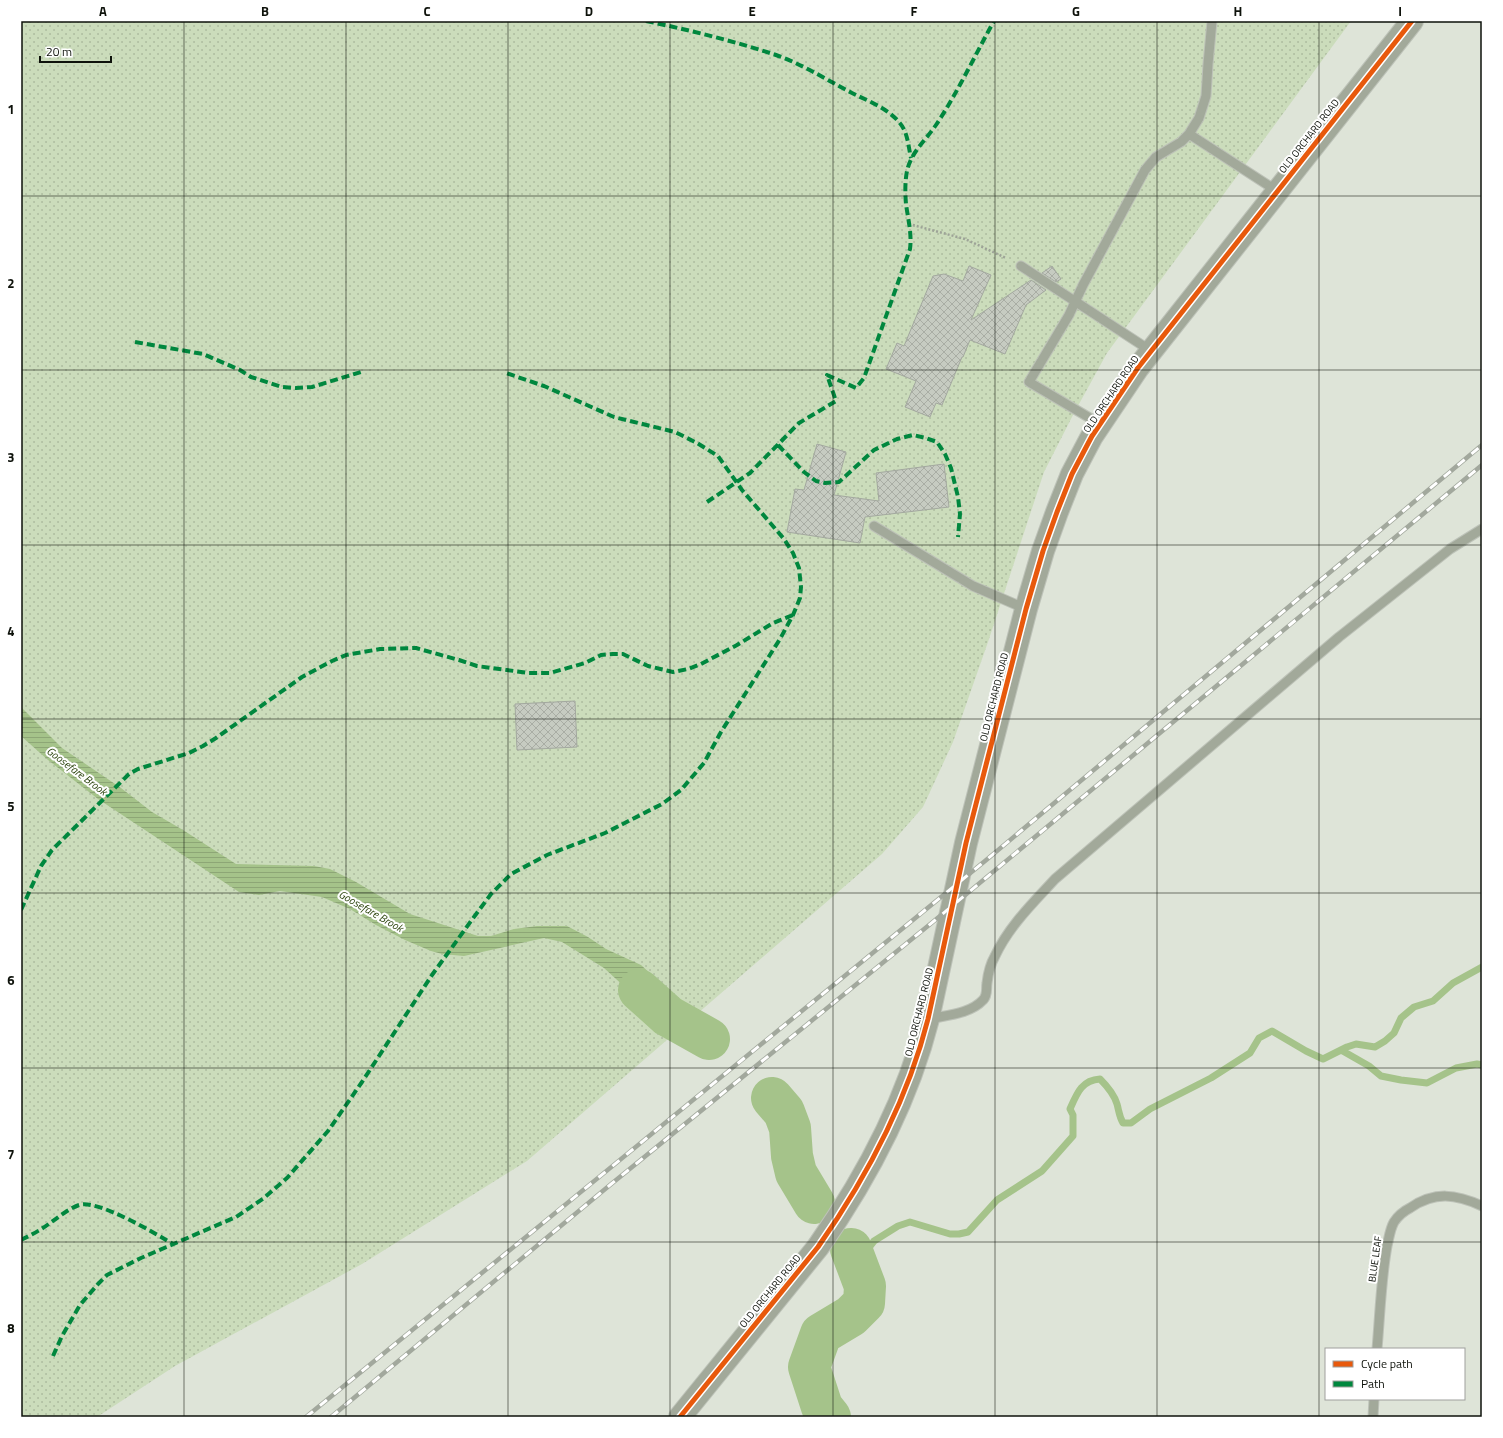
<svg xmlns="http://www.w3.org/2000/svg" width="1503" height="1438" font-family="'Titillium Web',sans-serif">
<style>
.grass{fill:url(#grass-dots)}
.water{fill:url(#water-rules)}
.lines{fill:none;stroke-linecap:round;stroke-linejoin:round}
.stream{stroke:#a5c38a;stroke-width:7}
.river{stroke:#a5c38a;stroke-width:42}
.building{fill:url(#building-cross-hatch);stroke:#a3a89f}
.service-casing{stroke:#bdc2b8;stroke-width:11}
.tertiary-casing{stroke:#bdc2b8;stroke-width:24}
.path{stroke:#9da397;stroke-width:2.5;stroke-dasharray:2 2;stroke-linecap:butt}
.service{stroke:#a2a99a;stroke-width:9}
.tertiary{stroke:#a2a99a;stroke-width:22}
.rail-casing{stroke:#a2a89d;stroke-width:4.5}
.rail{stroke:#fff;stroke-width:3;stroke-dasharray:9;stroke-linecap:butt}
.quiet{stroke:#00873e;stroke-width:4;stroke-dasharray:8 4;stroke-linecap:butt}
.cycleway-casing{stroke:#fff;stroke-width:8}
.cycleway{stroke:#e8590c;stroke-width:5}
.grid{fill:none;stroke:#0e120b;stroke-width:1;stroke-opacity:0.55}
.labels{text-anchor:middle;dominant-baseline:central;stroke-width:4;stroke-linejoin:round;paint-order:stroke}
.street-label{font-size:10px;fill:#0e120b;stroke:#fff}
.water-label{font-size:11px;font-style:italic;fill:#2a430c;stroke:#fff}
.neatline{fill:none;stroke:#0e120b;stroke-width:1.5}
.grid-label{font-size:13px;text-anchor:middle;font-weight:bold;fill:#0e120b}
</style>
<defs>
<pattern id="grass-dots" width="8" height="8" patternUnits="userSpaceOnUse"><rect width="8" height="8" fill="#cbdcbb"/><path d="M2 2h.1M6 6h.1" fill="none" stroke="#adbc9f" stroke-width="1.8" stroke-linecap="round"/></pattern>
<pattern id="water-rules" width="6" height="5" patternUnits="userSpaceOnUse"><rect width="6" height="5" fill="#a5c38a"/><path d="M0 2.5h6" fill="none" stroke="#8da676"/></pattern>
<pattern id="building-cross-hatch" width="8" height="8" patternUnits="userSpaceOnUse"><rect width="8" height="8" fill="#c6cbc1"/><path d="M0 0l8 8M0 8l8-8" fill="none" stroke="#a9ada4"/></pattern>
</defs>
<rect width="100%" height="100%" fill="#dee4d8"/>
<path class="grass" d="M 21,21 L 1351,21 L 1107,353 L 1073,415 L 1044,472 L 988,642 L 953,742 L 923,807 L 882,854 L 527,1161 L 362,1264 L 175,1366 L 97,1417 L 21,1417 Z"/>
<path class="water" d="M 21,707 L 62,748 L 121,788 L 152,812 L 183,830 L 236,864 L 314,866 L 330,869 L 356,882 L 410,914 L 478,936 L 491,936 L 514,929 L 537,926 L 567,926 L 588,937 L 606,949 L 641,965 L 674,995 L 691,1019 L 675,1033 L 604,968 L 562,942 L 544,938 L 464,956 L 442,954 L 431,951 L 405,940 L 376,925 L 350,909 L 322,897 L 280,891 L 259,895 L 239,892 L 98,799 L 48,760 L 21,736 Z"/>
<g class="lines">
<path class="stream" d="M 1341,1050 L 1369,1066 L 1381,1076 L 1401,1080 L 1427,1083 L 1456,1068 L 1477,1064 L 1482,1065
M 857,1263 L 874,1241 L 898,1226 L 910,1222 L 950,1234 L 959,1234 L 968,1232 L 997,1200 L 1042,1171 L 1073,1136 L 1073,1115 L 1070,1109 C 1077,1093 1082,1080 1100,1079 C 1107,1086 1114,1094 1117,1104 C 1119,1111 1119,1116 1123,1123 L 1131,1123 L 1150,1109 L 1211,1078 L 1250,1053 L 1259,1038 L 1272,1031 L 1306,1051 L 1323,1059 L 1347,1047 L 1356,1044 L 1375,1047 L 1385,1041 L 1394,1033 L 1401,1018 L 1414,1007 L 1433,1001 L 1453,983 L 1482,967"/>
<path class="river" d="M 639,990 L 668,1016 L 709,1039
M 772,1098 L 784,1112 L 790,1128 L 792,1156 L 796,1173 L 814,1203
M 830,1417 L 822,1407 L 809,1367 L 821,1334 L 851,1316 L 864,1303 L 865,1286 L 851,1249"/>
</g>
<path class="building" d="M 969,266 L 991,275 L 971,320 L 1031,280 L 1046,290 L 1026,305 L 1005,354 L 970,340 L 963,357 L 962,357 L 942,405 L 936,403 L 930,417 L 905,407 L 916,381 L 886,369 L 897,343 L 904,346 L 933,276 L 944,274 L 963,281 Z
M 1052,266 L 1061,279 L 1056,282 L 1042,273 Z
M 817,444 L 846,452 L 834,495 L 879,501 L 876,473 L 944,464 L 949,507 L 865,517 L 860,543 L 787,532 L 795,489 L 804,490 Z
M 575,701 L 577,747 L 517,750 L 515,704 Z"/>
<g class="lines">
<g class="service-casing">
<path id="service" d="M 1189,134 L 1277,191
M 1021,266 L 1151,351
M 1100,424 L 1029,382 L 1069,315 L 1083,285 L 1145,170 L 1156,157 L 1181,142 L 1189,134 L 1199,118 L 1206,96 L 1208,64 L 1212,21
M 874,526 L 973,586 L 1026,609
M 929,1019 C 947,1015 970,1014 983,1000 C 988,995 986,989 987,983 C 988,974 991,963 995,956 C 1009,926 1033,903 1055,879 L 1339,637 L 1450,549 L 1482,529
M 1377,1349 C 1380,1315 1381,1279 1387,1246 C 1389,1238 1390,1229 1394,1222 C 1398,1216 1404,1211 1410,1208 C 1435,1191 1456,1194 1482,1206
M 1373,1417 L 1374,1399"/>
</g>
<g class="tertiary-casing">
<path id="tertiary" d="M 680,1417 L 818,1247 C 867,1177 907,1102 928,1019 L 966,843 L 1026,609 L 1043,551 L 1057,512 L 1072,474 L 1092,436 L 1137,369 L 1412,21"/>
</g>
<path class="path" d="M 909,224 L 965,239 L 1006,258"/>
<use href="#service" class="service"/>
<use href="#tertiary" class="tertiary"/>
<g class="rail-casing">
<path id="rail" d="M 306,1417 L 985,861 L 1482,445
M 331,1417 L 610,1185 L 934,921 L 1482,465"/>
</g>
<use href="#rail" class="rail"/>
<path class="quiet" d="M 646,21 C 689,30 734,41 776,55 C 802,64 827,80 852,93 C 868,101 887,108 899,122 C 908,132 908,145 911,158
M 135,342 L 203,354 L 240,370 L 251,377 L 282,387 L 296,388 L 312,387 L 361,372
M 778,445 L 804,472 L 816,481 L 825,483 L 839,482 L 874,450 L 897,439 L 913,435 L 926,438 L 937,442 L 945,454 L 951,468 L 958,497 L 960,514 L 958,537
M 707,502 L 750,473 L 799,423 L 836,401 L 827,375 L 856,388 L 864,378 L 910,249 C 912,234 908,219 906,204 C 905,193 905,181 907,171 C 911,152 926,140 936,125 C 958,92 975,55 994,21
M 21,910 L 41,866 L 52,850 L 129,774 L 138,769 L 189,753 L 203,746 L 216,738 L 302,677 L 332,661 L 346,655 L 380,649 L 416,648 L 459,660 L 477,666 L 529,673 L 550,673 L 585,663 L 601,655 L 613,654 L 623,654 L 648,666 L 673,672 L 688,669 L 701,664 L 737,645 L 773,623 L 793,615
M 21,1240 C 31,1235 41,1230 50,1223 C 59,1217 68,1209 79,1205 C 98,1199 156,1234 173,1244
M 53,1356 L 62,1336 L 80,1305 L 98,1284 L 107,1275 L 141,1258 L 236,1217 L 264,1198 L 287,1178 L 328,1131 L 362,1082 L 432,975 L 471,921 L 491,894 L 511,874 L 547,855 L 605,833 L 662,804 L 681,790 L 704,763 L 721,732 L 780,639 L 793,615 L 800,598 L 801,587 L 799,568 L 793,553 L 784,539 L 742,490 L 718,456 L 697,443 L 675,432 L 614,417 L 544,386 L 506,373"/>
<g class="cycleway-casing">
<path id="cycleway" d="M 680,1417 L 818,1247 C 867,1177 907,1102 928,1019 L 966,843 L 1026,609 L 1043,551 L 1057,512 L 1072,474 L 1092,436 L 1137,369 L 1412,21"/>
</g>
<use href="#cycleway" class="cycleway"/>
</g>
<path class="grid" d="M 184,21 L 184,1417M 346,21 L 346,1417M 508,21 L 508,1417M 670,21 L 670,1417M 833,21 L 833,1417M 995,21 L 995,1417M 1157,21 L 1157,1417M 1319,21 L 1319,1417M 21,196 L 1482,196M 21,370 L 1482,370M 21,545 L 1482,545M 21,719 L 1482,719M 21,893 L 1482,893M 21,1068 L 1482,1068M 21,1242 L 1482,1242"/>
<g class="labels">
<g class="street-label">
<text transform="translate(1309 136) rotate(-52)">OLD ORCHARD ROAD</text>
<text transform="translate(1111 394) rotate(-56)">OLD ORCHARD ROAD</text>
<text transform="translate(994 697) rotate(-76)">OLD ORCHARD ROAD</text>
<text transform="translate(919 1012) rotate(-76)">OLD ORCHARD ROAD</text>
<text transform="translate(1375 1259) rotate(-82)">BLUE LEAF</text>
<text transform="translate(770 1291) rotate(-51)">OLD ORCHARD ROAD</text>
</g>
<g class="water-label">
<text transform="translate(77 771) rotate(37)">Goosefare Brook</text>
<text transform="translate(371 911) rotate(30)">Goosefare Brook</text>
</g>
</g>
<rect width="1503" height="1438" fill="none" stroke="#ffffff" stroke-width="44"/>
<rect x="1325" y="1348" width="140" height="52" fill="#ffffff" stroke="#9fa09d"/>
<rect x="1333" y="1361" width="20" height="6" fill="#e8590c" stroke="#9fa09d"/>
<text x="1361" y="1368" font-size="12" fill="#0e120b">Cycle path</text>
<rect x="1333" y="1381" width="20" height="6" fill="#00873e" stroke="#9fa09d"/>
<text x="1361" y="1388" font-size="12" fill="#0e120b">Path</text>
<path d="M40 56v6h71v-6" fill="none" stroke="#0e120b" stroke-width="2"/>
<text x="46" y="56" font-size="12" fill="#0e120b" stroke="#ffffff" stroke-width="3" paint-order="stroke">20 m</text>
<rect x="22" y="22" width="1459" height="1394" class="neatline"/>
<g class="grid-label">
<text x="103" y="16">A</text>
<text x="265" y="16">B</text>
<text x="427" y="16">C</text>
<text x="589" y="16">D</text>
<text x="752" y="16">E</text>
<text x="914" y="16">F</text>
<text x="1076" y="16">G</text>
<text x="1238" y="16">H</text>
<text x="1400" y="16">I</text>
<text x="11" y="114">1</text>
<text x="11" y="288">2</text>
<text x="11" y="462">3</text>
<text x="11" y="636">4</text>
<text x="11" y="811">5</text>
<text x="11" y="985">6</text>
<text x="11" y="1159">7</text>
<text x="11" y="1333">8</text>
</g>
</svg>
